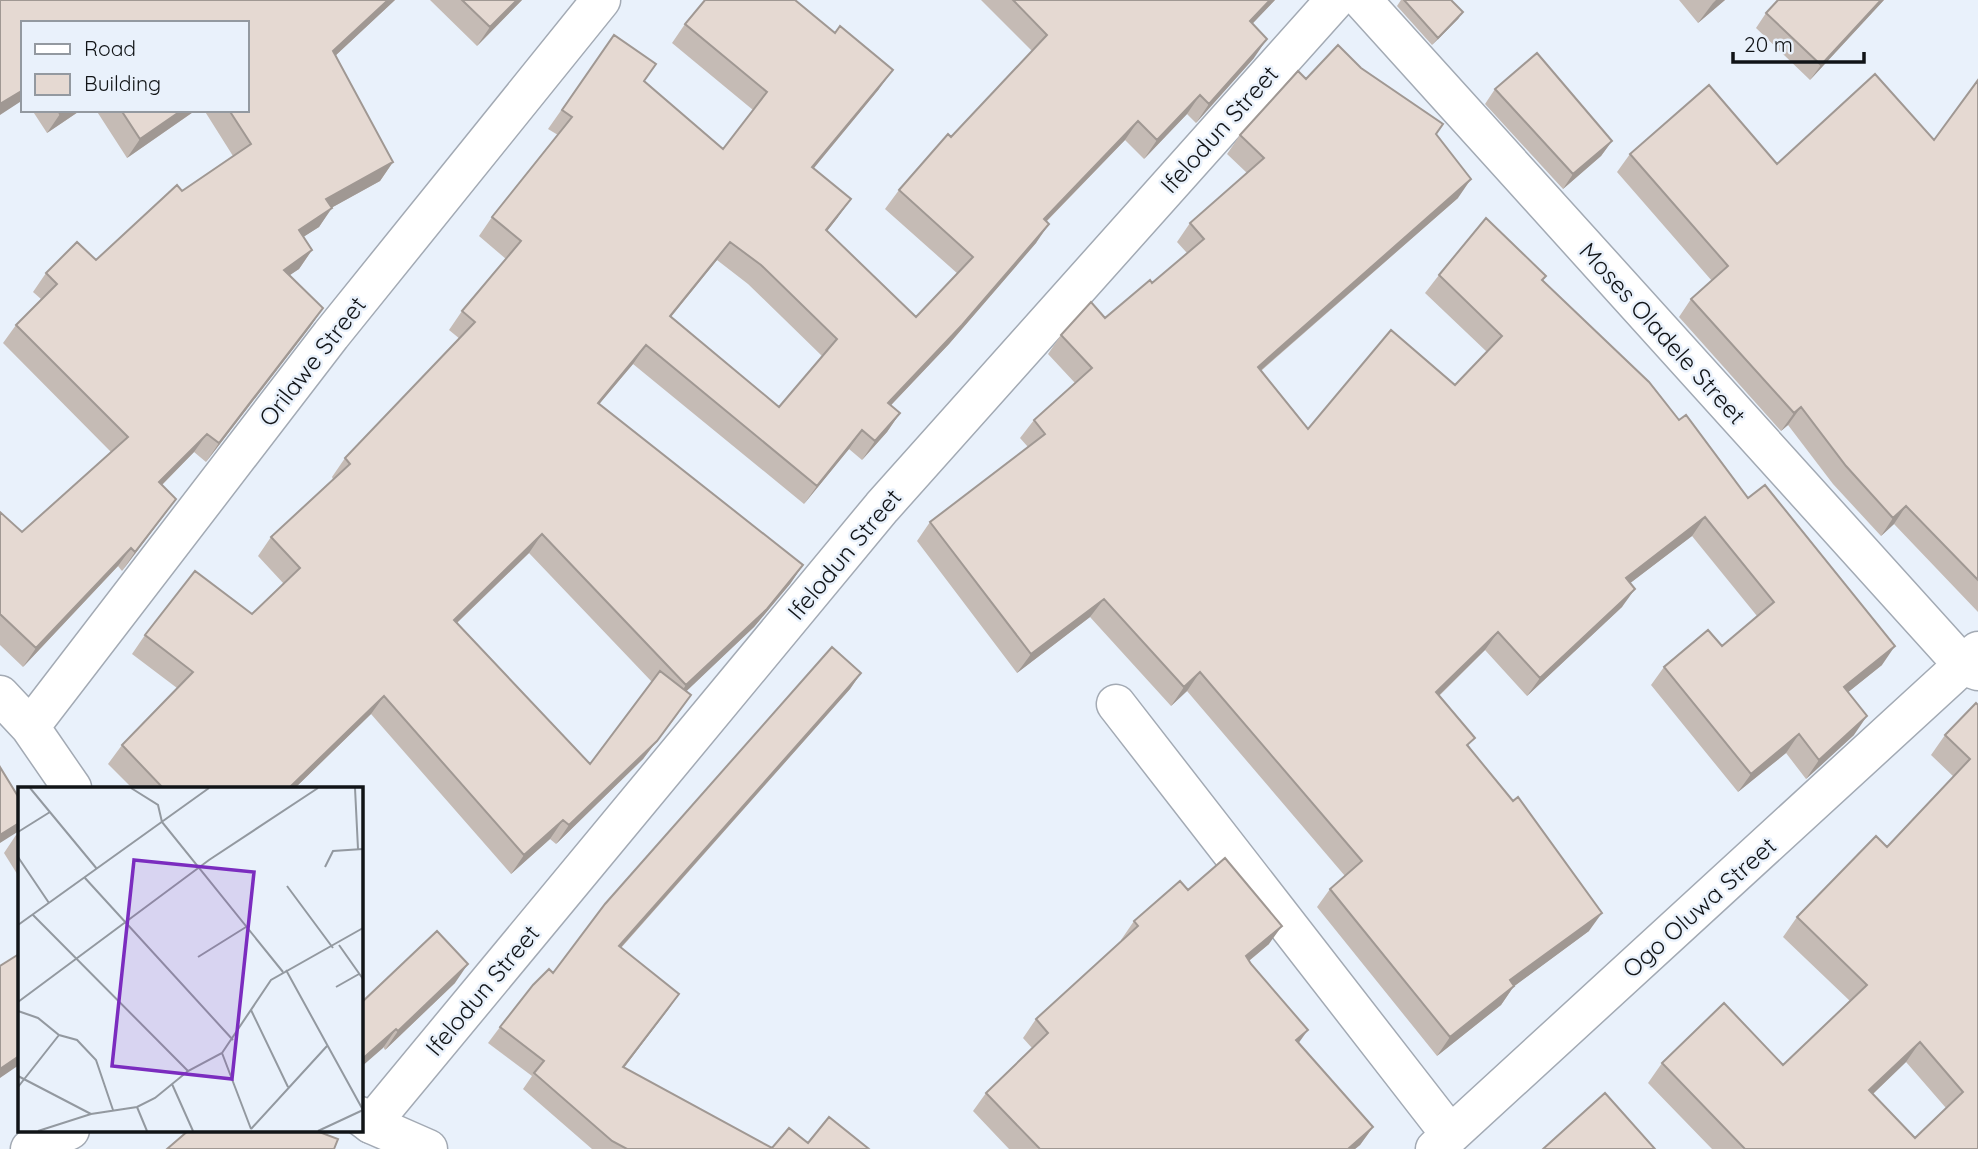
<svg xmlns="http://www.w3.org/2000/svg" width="1978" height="1149" font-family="Quicksand,sans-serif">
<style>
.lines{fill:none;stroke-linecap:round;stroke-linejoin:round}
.street-casing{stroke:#a3aab4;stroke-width:41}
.secondary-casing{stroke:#a3aab4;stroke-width:41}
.street{stroke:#fff;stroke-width:38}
.secondary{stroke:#fff;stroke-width:38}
.wall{fill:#c5bbb5;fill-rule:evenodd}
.shaded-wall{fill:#a09893}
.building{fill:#e5d9d2;stroke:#a09893;stroke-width:2;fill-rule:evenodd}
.labels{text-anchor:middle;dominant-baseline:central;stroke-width:5;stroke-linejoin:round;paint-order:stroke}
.street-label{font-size:24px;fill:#111417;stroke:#e9f1fb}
.inset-road{fill:none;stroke:#9399a0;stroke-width:2}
.view{fill:#7b2cbf;fill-opacity:0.15;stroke:#7b2cbf;stroke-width:3.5}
.inset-edge{fill:none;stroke:#111417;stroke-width:3.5}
</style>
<rect width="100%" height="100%" fill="#e9f1fb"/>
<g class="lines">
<g class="street-casing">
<path id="street" d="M 1362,0 L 1964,666
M 0,695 L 30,727 L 72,788
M 1116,704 L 1450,1134
M 30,727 L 331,335 L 601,0
M 371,1124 L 428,1149
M 1435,1149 L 1978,651"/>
</g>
<g class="secondary-casing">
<path id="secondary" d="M 1964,666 L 1978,671
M 360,1116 L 371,1124 L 882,507 L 1335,0
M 30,1149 L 70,1130"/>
</g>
<use href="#street" class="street"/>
<use href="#secondary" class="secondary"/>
</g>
<path class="wall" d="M 0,0 L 395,0 L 335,56 L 393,162 L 380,181 L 331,208 L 319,227 L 303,237 L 312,250 L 299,269 L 289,275 L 323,308 L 310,327 L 206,462 L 194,452 L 162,485 L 176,499 L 122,571 L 118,566 L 23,667 L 0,645 L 0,512 L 22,532 L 111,452 L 3,343 L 16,325 L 41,299 L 33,292 L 46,273 L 96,260 L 182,191 L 233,156 L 204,110 L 247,110 L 247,23 L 23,23 Z
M 430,0 L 522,0 L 477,46 Z
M 981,0 L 1275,0 L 1252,23 L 1254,58 L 1196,123 L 1187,114 L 1144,159 L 1125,140 L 1046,222 L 1036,243 L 949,344 L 891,405 L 900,413 L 887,432 L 862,460 L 849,449 L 804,504 L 633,364 L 599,404 L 803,565 L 790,584 L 754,627 L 686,691 L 678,714 L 643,759 L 556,844 L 550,839 L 511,874 L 371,714 L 295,788 L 132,788 L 108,764 L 122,745 L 177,688 L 132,654 L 145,635 L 252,614 L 284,584 L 258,556 L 271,537 L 333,479 L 332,477 L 345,458 L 460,339 L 449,330 L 462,311 L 506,259 L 479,236 L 492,217 L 558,135 L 548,129 L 614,35 L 644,81 L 723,149 L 753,110 L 672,43 L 685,24 L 879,89 L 814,168 L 838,217 L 827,231 L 916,317 L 958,274 L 885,209 L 899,190 L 951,137 L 1032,51 ZM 717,260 L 748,284 L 822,356 L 779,407 L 671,317 ZM 529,553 L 652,682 L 590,764 L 457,623 Z
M 1401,0 L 1451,0 L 1463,12 L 1458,19 L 1432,45 L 1397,6 Z
M 1679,0 L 1725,0 L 1698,23 Z
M 1884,0 L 1810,80 L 1756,28 L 1766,13 Z
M 1361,68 L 1436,134 L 1458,198 L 1261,371 L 1308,429 L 1455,385 L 1487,352 L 1425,293 L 1439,275 L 1546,276 L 1543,280 L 1679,420 L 1748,498 L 1882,665 L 1848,692 L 1854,735 L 1806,779 L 1786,753 L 1738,792 L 1651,685 L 1664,667 L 1722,646 L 1757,616 L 1692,536 L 1630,583 L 1622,607 L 1527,696 L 1485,650 L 1439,696 L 1469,746 L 1589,931 L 1514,986 L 1501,1005 L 1437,1056 L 1317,907 L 1330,889 L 1345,876 L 1187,691 L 1171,706 L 1090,617 L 1017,673 L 917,541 L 930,522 L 1028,447 L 1020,438 L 1034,420 L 1075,383 L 1048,354 L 1061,335 L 1105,318 L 1152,283 L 1187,253 L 1177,242 L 1190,223 L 1247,173 L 1227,154 L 1240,135 L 1306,79 Z
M 1978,80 L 1978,612 L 1894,524 L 1881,536 L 1833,484 L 1788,425 L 1781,431 L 1679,317 L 1691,299 L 1712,281 L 1617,172 L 1630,154 L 1777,164 L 1934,140 Z
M 1495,89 L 1612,141 L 1601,156 L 1563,189 L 1485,104 Z
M 32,110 L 81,110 L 47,133 Z
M 96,110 L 196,110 L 127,158 Z
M 861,673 L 850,689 L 621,948 L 679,994 L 624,1068 L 772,1148 L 808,1143 L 869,1149 L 592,1149 L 523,1089 L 532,1076 L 488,1043 L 500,1027 L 553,973 Z
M 1978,705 L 1978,1149 L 1712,1149 L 1648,1083 L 1662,1063 L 1783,1065 L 1850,1001 L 1783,937 L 1797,917 L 1887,847 L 1954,777 L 1931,755 L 1945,735 ZM 1906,1062 L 1946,1108 L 1915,1138 L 1873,1094 Z
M 19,833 L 19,877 L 4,853 L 16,835 Z
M 1188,890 L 1269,944 L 1249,961 L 1299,1043 L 1373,1127 L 1360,1145 L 1355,1149 L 1009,1149 L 973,1111 L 986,1093 L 1032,1048 L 1023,1038 L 1036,1019 L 1122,940 L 1121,940 L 1134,921 Z
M 455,983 L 385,1050 L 360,1004 Z"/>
<path class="shaded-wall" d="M 388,0 L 395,0 L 320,70 L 333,51 Z
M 517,0 L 522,0 L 477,46 L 490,27 Z
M 1270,0 L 1275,0 L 1237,40 L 1250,21 Z
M 1716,0 L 1725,0 L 1698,23 L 1713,3 Z
M 1881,0 L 1884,0 L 1810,80 L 1821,65 Z
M 1463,12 L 1458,19 L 1432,45 L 1438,38 Z
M 1267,39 L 1254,58 L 1196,123 L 1209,104 Z
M 893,70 L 879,89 L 799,186 L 812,167 Z
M 23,90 L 23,100 L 0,115 L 0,104 Z
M 1200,95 L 1187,114 L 1144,159 L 1157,140 Z
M 66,110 L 81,110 L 47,133 L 60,114 Z
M 182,110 L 196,110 L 127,158 L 140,139 Z
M 1138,121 L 1125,140 L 1030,238 L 1044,219 Z
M 1612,141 L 1601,156 L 1563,189 L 1573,174 Z
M 393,162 L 380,181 L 313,218 L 326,199 Z
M 1471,179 L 1458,198 L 1244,385 L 1258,367 Z
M 851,199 L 838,217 L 813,249 L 826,230 Z
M 332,208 L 319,227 L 286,248 L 299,230 Z
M 1049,224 L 1036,243 L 949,344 L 875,422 L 888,403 Z
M 730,242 L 717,260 L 656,335 L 670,316 Z
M 312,250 L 299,269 L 271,288 L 284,270 Z
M 323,308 L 310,327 L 206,462 L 219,443 Z
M 646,345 L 633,364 L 585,421 L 598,403 Z
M 1801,407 L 1788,425 L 1781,431 L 1794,413 Z
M 900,413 L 887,432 L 862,460 L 875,441 Z
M 862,430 L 849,449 L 804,504 L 817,486 Z
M 207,434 L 194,452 L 146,501 L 159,482 Z
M 176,499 L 163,517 L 122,571 L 135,552 Z
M 1906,506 L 1894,524 L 1881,536 L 1893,518 Z
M 1705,517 L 1692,536 L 1612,597 L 1626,578 Z
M 542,534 L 529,553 L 440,639 L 454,620 Z
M 131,548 L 118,566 L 23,667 L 36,648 Z
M 803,565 L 790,584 L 754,627 L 673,704 L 686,685 Z
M 1635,589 L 1622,607 L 1527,696 L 1540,678 Z
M 1104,599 L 1090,617 L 1017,673 L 1031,654 Z
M 1498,632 L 1485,650 L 1423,711 L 1436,692 Z
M 1895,646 L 1882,665 L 1831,706 L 1844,687 Z
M 1200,672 L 1187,691 L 1171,706 L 1184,687 Z
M 861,673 L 850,689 L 608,962 L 619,946 Z
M 691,695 L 643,759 L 556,844 L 569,825 Z
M 384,696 L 371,714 L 295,788 L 289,788 Z
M 1867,716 L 1854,735 L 1806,779 L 1819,760 Z
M 1799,734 L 1786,753 L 1738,792 L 1751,774 Z
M 563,820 L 550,839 L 511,874 L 524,855 Z
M 19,823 L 19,831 L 0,843 L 0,835 Z
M 1602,913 L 1589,931 L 1497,999 L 1510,980 Z
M 1282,926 L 1269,944 L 1233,974 L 1246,956 Z
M 468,964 L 455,983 L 385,1050 L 398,1031 Z
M 1514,986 L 1501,1005 L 1437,1056 L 1450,1037 Z
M 679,994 L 668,1010 L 612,1083 L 623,1067 Z
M 396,1029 L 383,1048 L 360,1068 L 360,1061 Z
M 1308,1030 L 1295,1048 L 1296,1040 Z
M 1920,1042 L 1906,1062 L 1856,1110 L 1869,1090 Z
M 19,1056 L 19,1065 L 0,1078 L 0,1069 Z
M 1373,1127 L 1360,1145 L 1355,1149 L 1348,1149 Z"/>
<path class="building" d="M 0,0 L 388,0 L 333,51 L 393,162 L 326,199 L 332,208 L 299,230 L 312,250 L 284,270 L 323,308 L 219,443 L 207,434 L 159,482 L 176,499 L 135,552 L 131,548 L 36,648 L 0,614 L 0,512 L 22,532 L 128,437 L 16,325 L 57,284 L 46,273 L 77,242 L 96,260 L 177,185 L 182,191 L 251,144 L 229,110 L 247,110 L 247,23 L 23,23 L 23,90 L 0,104 Z
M 462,0 L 517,0 L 490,27 Z
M 705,0 L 795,0 L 835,33 L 840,26 L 893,70 L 812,167 L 851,199 L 826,230 L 916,317 L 973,257 L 899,190 L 948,134 L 951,137 L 1047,35 L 1013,0 L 1270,0 L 1250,21 L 1267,39 L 1209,104 L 1200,95 L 1157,140 L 1138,121 L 1044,219 L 1049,224 L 962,325 L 888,403 L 900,413 L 875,441 L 862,430 L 817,486 L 646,345 L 598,403 L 803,565 L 767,609 L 686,685 L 542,534 L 454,620 L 590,764 L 660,671 L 691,695 L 657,741 L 569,825 L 563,820 L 524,855 L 384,696 L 289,788 L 163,788 L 122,745 L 193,672 L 145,635 L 195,571 L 252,614 L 300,568 L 271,537 L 350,464 L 345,458 L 475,322 L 462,311 L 521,241 L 492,217 L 572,117 L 562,110 L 614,35 L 656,64 L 644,81 L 723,149 L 767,92 L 685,24 ZM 730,242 L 761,265 L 837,339 L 779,407 L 670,316 Z
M 1404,0 L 1451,0 L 1463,12 L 1438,38 Z
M 1778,0 L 1881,0 L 1821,65 L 1766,13 Z
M 1338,45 L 1361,68 L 1443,124 L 1436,134 L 1471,179 L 1258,367 L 1308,429 L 1391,330 L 1455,385 L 1502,336 L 1439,275 L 1486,218 L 1546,276 L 1542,280 L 1649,382 L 1679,420 L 1686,415 L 1748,498 L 1765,485 L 1895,646 L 1844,687 L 1867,716 L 1819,760 L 1799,734 L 1751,774 L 1664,667 L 1708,630 L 1722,646 L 1774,602 L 1705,517 L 1626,578 L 1635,589 L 1540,678 L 1498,632 L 1436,692 L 1475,738 L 1467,745 L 1513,801 L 1518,797 L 1602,913 L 1510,980 L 1514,986 L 1450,1037 L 1330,889 L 1362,861 L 1200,672 L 1184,687 L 1104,599 L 1031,654 L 930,522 L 1045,434 L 1034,420 L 1092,368 L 1061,335 L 1091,302 L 1105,318 L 1150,280 L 1152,283 L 1204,239 L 1190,223 L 1264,158 L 1240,135 L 1298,71 L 1306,79 Z
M 1537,53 L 1612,141 L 1573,174 L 1495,89 Z
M 1875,74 L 1934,140 L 1978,80 L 1978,580 L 1906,506 L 1893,518 L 1846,466 L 1801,407 L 1794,413 L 1691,299 L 1728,266 L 1630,154 L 1709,85 L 1777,164 Z
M 58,110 L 66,110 L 60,114 Z
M 121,110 L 182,110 L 140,139 Z
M 832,647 L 861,673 L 619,946 L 679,994 L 623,1067 L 772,1148 L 789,1128 L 808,1143 L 829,1117 L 869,1149 L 627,1149 L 612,1141 L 534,1073 L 544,1061 L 500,1027 L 533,985 L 549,969 L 553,973 L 605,904 Z
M 1976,703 L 1978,705 L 1978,1149 L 1745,1149 L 1662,1063 L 1724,1003 L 1783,1065 L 1867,985 L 1797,917 L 1876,836 L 1887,847 L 1970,759 L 1945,735 ZM 1920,1042 L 1963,1092 L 1915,1138 L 1869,1090 Z
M 0,767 L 19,798 L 19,823 L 0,835 Z
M 1225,858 L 1282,926 L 1246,956 L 1251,964 L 1308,1030 L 1296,1040 L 1373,1127 L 1348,1149 L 1040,1149 L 986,1093 L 1048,1033 L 1036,1019 L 1138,926 L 1134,921 L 1180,881 L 1188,890 Z
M 437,931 L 468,964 L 398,1031 L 396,1029 L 360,1061 L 360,1004 Z
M 19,954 L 19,1056 L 0,1069 L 0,966 Z
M 1605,1093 L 1655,1149 L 1543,1149 Z
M 189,1130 L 314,1130 L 338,1139 L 334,1149 L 167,1149 Z"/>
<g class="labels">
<g class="street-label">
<text transform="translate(1219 129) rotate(-48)">Ifelodun Street</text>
<text transform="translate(1663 333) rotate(48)">Moses Oladele Street</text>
<text transform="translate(312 361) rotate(-52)">Orilawe Street</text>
<text transform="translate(844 554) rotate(-50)">Ifelodun Street</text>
<text transform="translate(1699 907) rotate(-42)">Ogo Oluwa Street</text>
<text transform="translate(482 990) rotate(-50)">Ifelodun Street</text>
</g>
</g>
<g transform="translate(18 787)">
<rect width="345" height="345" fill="#e9f1fb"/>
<path class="inset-road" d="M 12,1 L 79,82M 113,1 L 140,18 L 144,35 L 265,185M 337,1 L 340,62M 0,45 L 32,25M 0,70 L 31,116M 307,80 L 315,64 L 345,62M 67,91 L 215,253M 269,99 L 315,161M 15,128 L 170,284M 0,138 L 191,1M 321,158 L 345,192M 180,170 L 228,140M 268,183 L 345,323M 318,200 L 341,187M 0,215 L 191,73 L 300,1M 233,223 L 270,300M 0,224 L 20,231 L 41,248 L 59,253 L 78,273 L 95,323M 204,266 L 233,342M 0,289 L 73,327M 154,297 L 175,344M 0,300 L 41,248M 119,320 L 129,344M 233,342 L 309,259M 20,344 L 73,327 L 119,320 L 137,311 L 170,284 L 204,266 L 253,193 L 345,141M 300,344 L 345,323"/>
<path class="view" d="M 116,73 L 236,85 L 214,292 L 94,279 Z"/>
<rect width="345" height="345" class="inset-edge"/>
</g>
<rect x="21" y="21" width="228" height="91" fill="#e9f1fb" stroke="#9399a0" stroke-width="2"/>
<rect x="35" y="44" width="35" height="10" fill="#ffffff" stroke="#9399a0" stroke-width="2"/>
<text x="84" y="56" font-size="21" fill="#111417">Road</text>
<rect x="35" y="74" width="35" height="21" fill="#e5d9d2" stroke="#9399a0" stroke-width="2"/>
<text x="84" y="91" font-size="21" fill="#111417">Building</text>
<path d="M1733 52v10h131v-10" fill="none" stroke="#111417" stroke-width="3.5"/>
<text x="1744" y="52" font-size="21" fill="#111417" stroke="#e9f1fb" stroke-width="5" paint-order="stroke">20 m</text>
</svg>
